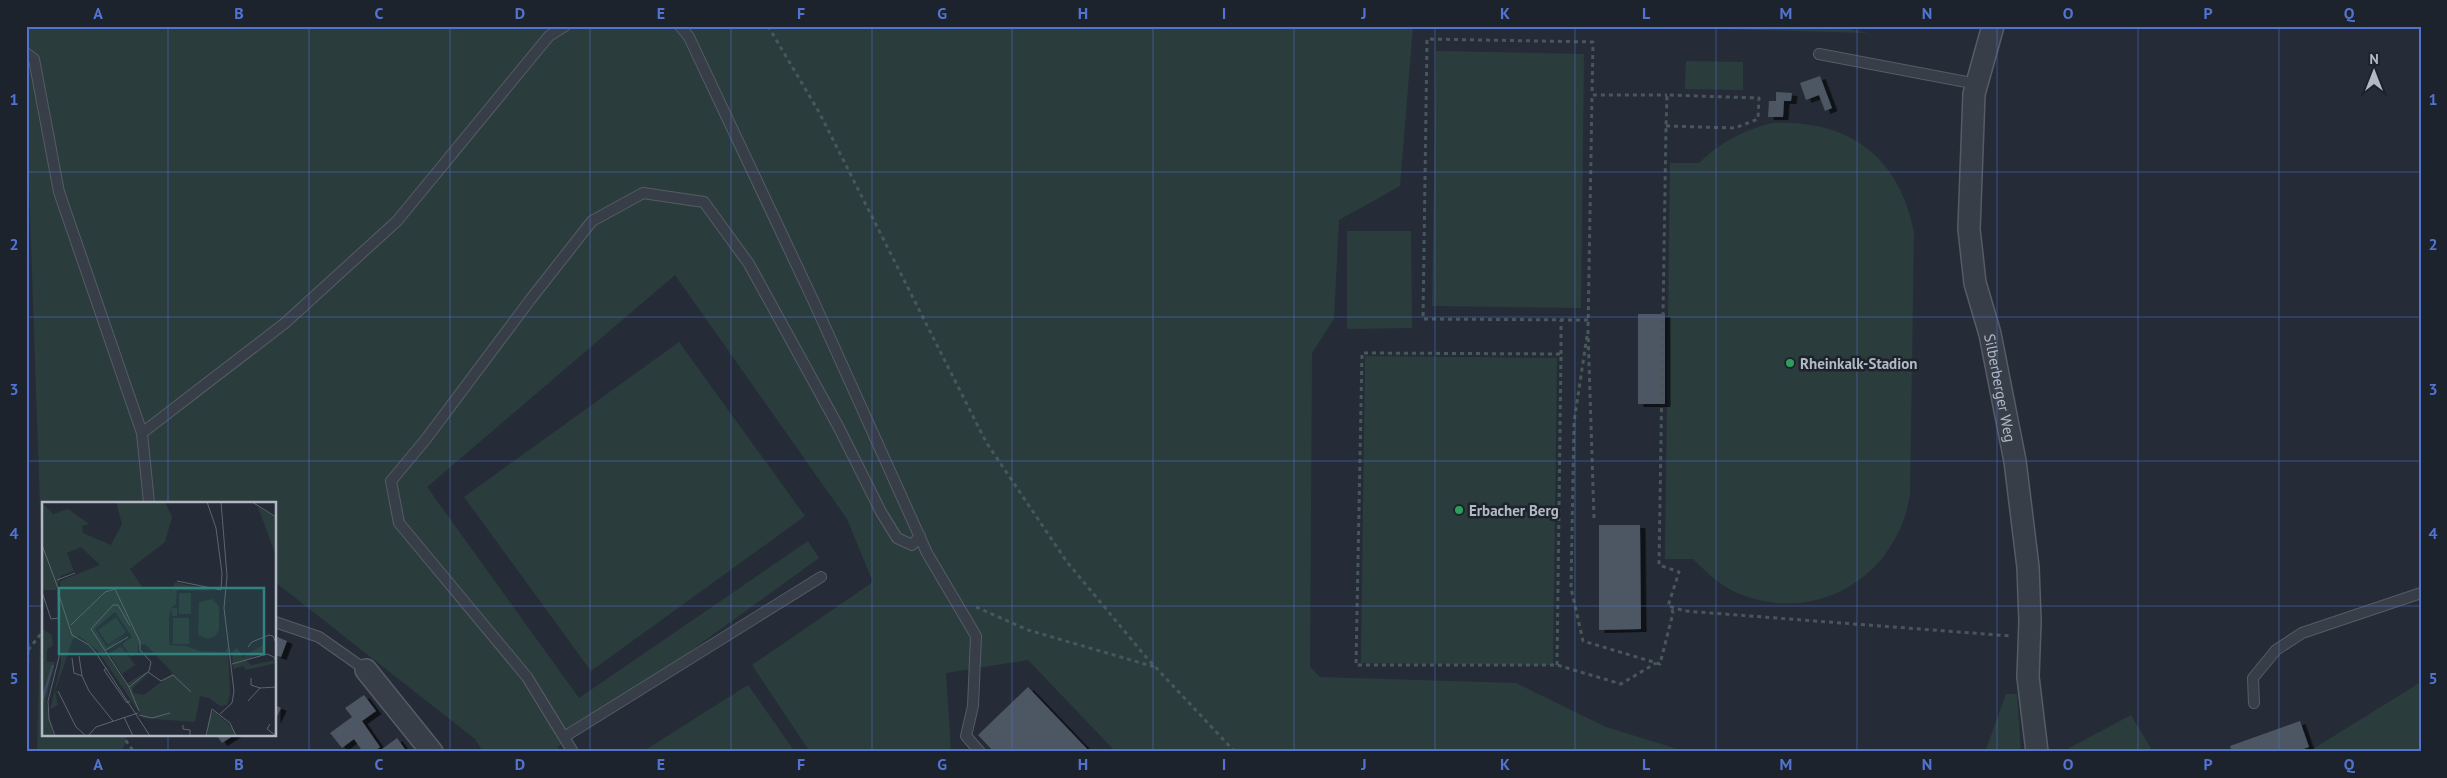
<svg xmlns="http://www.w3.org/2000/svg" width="2447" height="778" font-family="'PT Sans',sans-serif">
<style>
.green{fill:#2b3c3d}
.building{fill:#4d5663;filter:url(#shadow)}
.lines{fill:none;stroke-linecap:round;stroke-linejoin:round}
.lane-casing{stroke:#565c66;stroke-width:12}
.street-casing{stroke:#565c66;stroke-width:24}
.path{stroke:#48575a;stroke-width:3;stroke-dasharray:4 4;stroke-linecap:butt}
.lane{stroke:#383e48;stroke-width:10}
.street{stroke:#383e48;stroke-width:21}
.grid{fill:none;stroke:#5273d1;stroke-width:1;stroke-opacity:0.55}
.leisure-dot{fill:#2e9e5b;stroke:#1d232d;stroke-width:2}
.labels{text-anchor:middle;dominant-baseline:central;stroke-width:5;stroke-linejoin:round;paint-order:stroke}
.poi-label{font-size:15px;font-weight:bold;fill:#b3b9c4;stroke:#1d232d;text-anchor:start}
.street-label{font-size:15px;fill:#b3b9c4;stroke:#1d232d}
.inset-river{fill:none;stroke:#3d4a5f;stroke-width:2.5}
.inset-road{fill:none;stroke:#5e646f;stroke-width:1}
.view{fill:#30837f;fill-opacity:0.15;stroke:#30837f;stroke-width:2.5}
.inset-edge{fill:none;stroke:#b3b9c4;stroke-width:2.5}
.neatline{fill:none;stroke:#5273d1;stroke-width:2}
.grid-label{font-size:16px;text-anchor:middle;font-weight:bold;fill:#5273d1}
</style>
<defs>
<filter id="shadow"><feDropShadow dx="5.5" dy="3" stdDeviation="0" flood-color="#0009"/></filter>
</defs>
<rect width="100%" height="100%" fill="#252c37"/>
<path class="green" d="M 26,26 L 1413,26 L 1400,186 L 1339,220 L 1334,319 L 1312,353 L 1310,667 L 1320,677 L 1516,683 L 1606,727 L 1684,751 L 1742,752 L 1116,752 L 1028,660 L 946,673 L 951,752 L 810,752 L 752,665 L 873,582 L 847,519 L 675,275 L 427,487 L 579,698 L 808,541 L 819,558 L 558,747 L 561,752 L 483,752 L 475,739 L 275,582 L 275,503 L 44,503 L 44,734 L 128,734 L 122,752 L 37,752 L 42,565 L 26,97 Z
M 1604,26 L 1837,26 L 1868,33 Z
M 1436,51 L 1584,54 L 1581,308 L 1432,306 Z
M 1686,61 L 1743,62 L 1743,90 L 1685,89 Z
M 1773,123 C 1849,120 1899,156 1914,232 L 1910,495 C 1897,575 1820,624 1742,595 C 1723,588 1707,573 1693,559 L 1665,559 L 1670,163 L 1699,163 C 1721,142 1743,130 1773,123 Z
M 1347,231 L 1411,231 L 1412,328 L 1347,329 Z
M 679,342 L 805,516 L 591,671 L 464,497 Z
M 1365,356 L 1557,358 L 1553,665 L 1361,663 Z
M 2421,682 L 2421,752 L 2308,752 Z
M 748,685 L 795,752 L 642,752 Z
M 2006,694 L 2017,694 L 2021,752 L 1985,752 Z
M 2131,715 L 2153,752 L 2062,752 Z"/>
<path class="building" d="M 1820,76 L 1832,108 L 1825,111 L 1819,95 L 1806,100 L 1800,83 Z
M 1776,92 L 1792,93 L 1791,101 L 1784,101 L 1783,117 L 1768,117 L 1769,101 L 1776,101 Z
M 1638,314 L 1665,314 L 1665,404 L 1638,404 Z
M 1599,525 L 1640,525 L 1641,629 L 1599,630 Z
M 275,636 L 287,641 L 281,657 L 275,655 Z
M 1028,687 L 1090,752 L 994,752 L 978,735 Z
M 364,695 L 376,711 L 362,721 L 380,747 L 374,752 L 363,752 L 354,739 L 342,748 L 330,733 L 352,717 L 345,708 Z
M 275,705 L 281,708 L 275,721 Z
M 2300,721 L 2309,747 L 2295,752 L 2232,752 L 2230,746 Z
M 216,734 L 236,734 L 222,743 Z
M 397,738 L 407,752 L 378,752 Z"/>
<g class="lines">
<g class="lane-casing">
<path id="lane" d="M 680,26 L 689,37 L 813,300 L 927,553 L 976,636 L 973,706 L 966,736 L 980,752
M 26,53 L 34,59 L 59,192 L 142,433 L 149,503
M 1819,54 L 1977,84
M 142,433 L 285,323 L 397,221 L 549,36 L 565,26
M 275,622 L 319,637 L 366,670
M 2254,703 L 2253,678 L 2276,650 L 2302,633 L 2421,593
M 564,737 L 821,577
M 573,752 L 527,677 L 399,523 L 391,481 L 426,439 L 530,300 L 592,221 L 643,193 L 704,202 L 749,264 L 838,426 L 881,512 L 897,538 L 912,545 L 920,536"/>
</g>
<g class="street-casing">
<g id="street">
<path id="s1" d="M 1993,26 L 1974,94 L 1969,229 L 1975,283 L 1990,334 L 2015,461 L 2028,567 L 2030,621 L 2028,677 L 2037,752"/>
<path d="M 366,670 L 432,752"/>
</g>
</g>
<path class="path" d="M 768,26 L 819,112 L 986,442 L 1067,562 L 1146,657 L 1235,752
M 1666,126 L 1735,128 L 1758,119 L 1759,98 L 1667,95 L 1666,126 L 1659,565 L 1679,572 L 1668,606 L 1685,611 L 2011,636
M 1588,320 L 1423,319 L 1427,39 L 1593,42 L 1592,95
M 1587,336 L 1574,422 L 1571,588 L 1583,641 L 1660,664 L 1673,613 L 1671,606
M 1561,354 L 1561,320
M 1594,518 L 1588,332 L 1592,95 L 1667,95
M 26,555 L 28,650 L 26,752
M 976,607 L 1028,630 L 1155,667
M 28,650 L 44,630
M 1557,665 L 1561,354 L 1362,353 L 1356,665 L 1557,665 L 1621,684 L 1656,663
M 121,734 L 134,752"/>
<use href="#lane" class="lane"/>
<use href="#street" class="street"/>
</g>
<path class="grid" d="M 168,26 L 168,503M 309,26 L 309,752M 450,26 L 450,752M 590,26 L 590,752M 731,26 L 731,752M 872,26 L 872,752M 1012,26 L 1012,752M 1153,26 L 1153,752M 1294,26 L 1294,752M 1435,26 L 1435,752M 1575,26 L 1575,752M 1716,26 L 1716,752M 1857,26 L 1857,752M 1997,26 L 1997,752M 2138,26 L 2138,752M 2279,26 L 2279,752M 26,172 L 2421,172M 26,317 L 2421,317M 26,461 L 2421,461M 26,606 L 44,606M 275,606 L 2421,606M 168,734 L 168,752"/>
<g class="leisure-dot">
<circle cx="1790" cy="363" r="5"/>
<circle cx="1459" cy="510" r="5"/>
</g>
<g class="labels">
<g class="poi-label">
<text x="1800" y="363">Rheinkalk-Stadion</text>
<text x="1469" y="510">Erbacher Berg</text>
</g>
<g class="street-label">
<text stroke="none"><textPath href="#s1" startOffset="368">Silberberger Weg</textPath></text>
</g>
</g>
<g transform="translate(42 502)">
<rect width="234" height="234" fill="#252c37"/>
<path d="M 74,0 L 123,0 L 130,15 L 123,40 L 88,67 L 101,86 L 130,88 L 133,80 L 173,89 L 135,88 L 134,102 L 129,106 L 135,106 L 135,114 L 130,114 L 129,106 L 127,116 L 127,143 L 144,144 L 158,149 L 183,150 L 186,145 L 188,191 L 185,203 L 178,204 L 167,196 L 158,194 L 153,220 L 101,216 L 56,149 L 37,134 L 31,137 L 13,189 L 16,203 L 8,207 L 19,162 L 18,79 L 58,63 L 39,45 L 25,51 L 32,69 L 19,74 L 14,88 L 0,88 L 0,1 L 11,12 L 26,7 L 47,22 L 40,24 L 41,31 L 69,43 L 80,22 ZM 73,110 L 90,135 L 80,142 L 89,155 L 96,150 L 96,143 L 103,142 L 131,171 L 102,193 L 91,191 L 91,186 L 106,172 L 104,170 L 84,182 L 64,149 L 84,132 L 65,145 L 53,127 ZM 216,5 L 234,16 L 234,54 L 226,32 ZM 137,91 L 149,91 L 149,112 L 137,112 ZM 170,97 L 177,104 L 177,128 L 173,134 L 166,137 L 156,133 L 157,100 ZM 74,115 L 84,130 L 66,143 L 56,128 ZM 131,116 L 147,116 L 147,142 L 131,142 ZM 0,127 L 10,133 L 11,143 L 5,148 L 5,160 L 13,160 L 4,199 L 11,234 L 0,234 ZM 221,143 L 221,150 L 204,158 L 209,163 L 234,158 L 234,161 L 204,168 L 201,164 L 191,167 L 190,150 L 195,146 L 201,155 ZM 79,144 L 93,163 L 80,172 L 67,152 ZM 172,209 L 192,227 L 193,234 L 165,234 L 168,213 Z" fill="#2b3c3d" fill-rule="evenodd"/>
<path class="inset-river" d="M 0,199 L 11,163"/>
<path class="inset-road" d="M 210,0 L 234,15M 0,43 L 16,86 L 17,155 L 6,199 L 7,217 L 13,234M 15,78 L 33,71M 135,79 L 179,88 L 180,71 L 174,26 L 165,0M 0,90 L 9,117 L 17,116M 16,90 L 30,133 L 47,143 L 54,151 L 108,234M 29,123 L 63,90 L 73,87 L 98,140 L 98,148 L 109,160 L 107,169 L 87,185M 88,124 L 76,103 L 71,103 L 49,127 L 87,185 L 97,209M 206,145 L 210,140 L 227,133 L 231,134 L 234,141M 64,148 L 86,135M 37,154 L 40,174 L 47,189 L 71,219M 30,156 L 32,171 L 40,174M 190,162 L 225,152 L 232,155 L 234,160M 65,166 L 62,168 L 85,201 L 88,199M 106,170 L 119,179 L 131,173 L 149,190M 209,176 L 209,183 L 218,186M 16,189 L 34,225 L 44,234M 206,199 L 218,186 L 234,185M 178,212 L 190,201 L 192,189 L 182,106 L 185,74 L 179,0M 97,213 L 110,216 L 128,211M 82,215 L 91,234M 228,222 L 225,227 L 233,233M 141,223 L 141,227 L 148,228 L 148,234M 46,234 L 54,225 L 96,211M 164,234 L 170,207 L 188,221 L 194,234M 233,234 L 234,219"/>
<path class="view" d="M 17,86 L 222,86 L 222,152 L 17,152 Z"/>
<rect width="234" height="234" class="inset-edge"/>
</g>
<rect width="2447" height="778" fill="none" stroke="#1d232d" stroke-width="55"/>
<g transform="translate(2374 72)" stroke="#1d232d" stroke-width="4" paint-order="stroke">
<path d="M0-4L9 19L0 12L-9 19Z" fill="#b3b9c4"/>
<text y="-8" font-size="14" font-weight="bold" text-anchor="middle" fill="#b3b9c4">N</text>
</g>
<rect x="28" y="28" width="2392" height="722" class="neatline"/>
<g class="grid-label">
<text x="98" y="19">A</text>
<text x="239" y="19">B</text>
<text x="379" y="19">C</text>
<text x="520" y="19">D</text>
<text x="661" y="19">E</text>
<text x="801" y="19">F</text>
<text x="942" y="19">G</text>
<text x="1083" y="19">H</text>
<text x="1224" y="19">I</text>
<text x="1364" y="19">J</text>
<text x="1505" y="19">K</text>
<text x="1646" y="19">L</text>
<text x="1786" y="19">M</text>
<text x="1927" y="19">N</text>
<text x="2068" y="19">O</text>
<text x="2208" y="19">P</text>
<text x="2349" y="19">Q</text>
<text x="14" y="105">1</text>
<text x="2433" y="105">1</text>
<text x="14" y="250">2</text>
<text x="2433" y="250">2</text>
<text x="14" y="395">3</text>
<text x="2433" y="395">3</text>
<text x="14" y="539">4</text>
<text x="2433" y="539">4</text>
<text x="14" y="684">5</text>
<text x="2433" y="684">5</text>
<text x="98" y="770">A</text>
<text x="239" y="770">B</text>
<text x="379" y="770">C</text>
<text x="520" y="770">D</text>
<text x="661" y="770">E</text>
<text x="801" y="770">F</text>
<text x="942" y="770">G</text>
<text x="1083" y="770">H</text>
<text x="1224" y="770">I</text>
<text x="1364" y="770">J</text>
<text x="1505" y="770">K</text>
<text x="1646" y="770">L</text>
<text x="1786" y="770">M</text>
<text x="1927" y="770">N</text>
<text x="2068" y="770">O</text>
<text x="2208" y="770">P</text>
<text x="2349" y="770">Q</text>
</g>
</svg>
